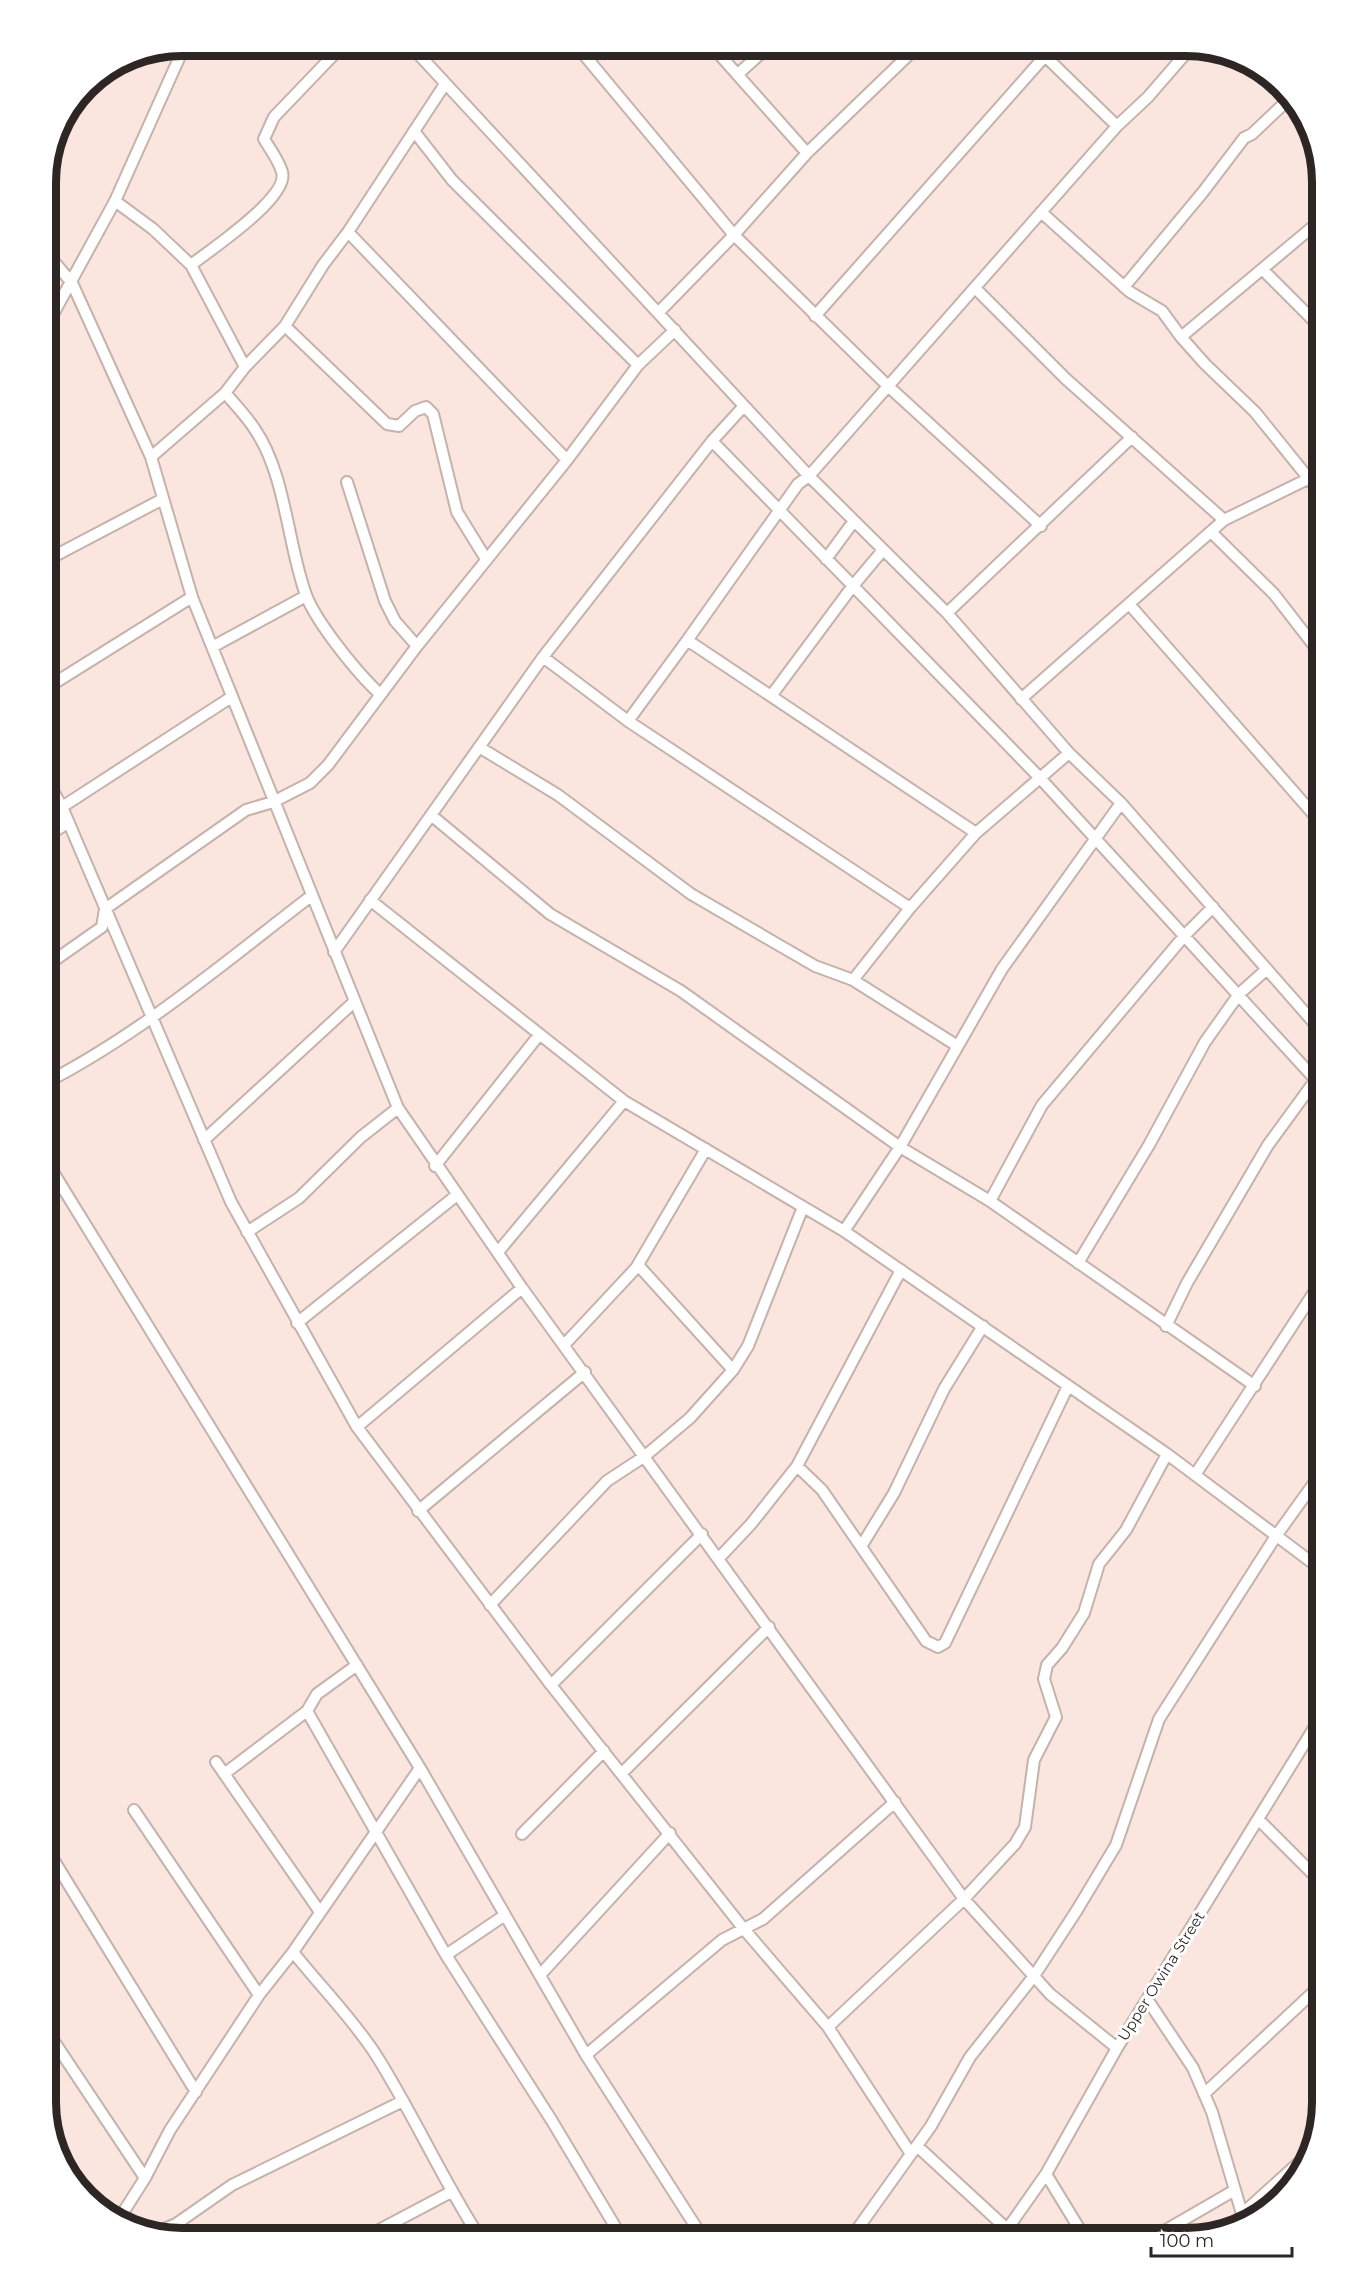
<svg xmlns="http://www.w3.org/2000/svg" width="1367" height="2283" font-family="Montserrat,sans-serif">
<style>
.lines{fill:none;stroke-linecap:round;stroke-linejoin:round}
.minor-casing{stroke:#c4b2ab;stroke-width:14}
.minor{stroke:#fff;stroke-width:10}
.labels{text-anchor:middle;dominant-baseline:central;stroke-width:6;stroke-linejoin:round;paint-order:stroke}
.street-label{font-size:15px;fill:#2d2624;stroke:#fff}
.rim{fill:none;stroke:#2d2624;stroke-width:8}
</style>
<rect width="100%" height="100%" fill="#fae6df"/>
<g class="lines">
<g class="minor-casing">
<path id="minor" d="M 410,45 L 809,476 L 947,613 L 1069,753 L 1121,803 L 1322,1032
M 576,45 L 734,235 L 888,386 L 1041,526
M 711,45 L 807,153
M 1042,45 L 1046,50 L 1045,56 L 1117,126
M 738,74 L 770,45
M 414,131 L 452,180 L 638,365
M 115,201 L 153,229 L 191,265 L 245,367
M 1041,212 L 1130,292 L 1162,311 L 1181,337 L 1205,364 L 1255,412 L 1322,495
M 348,232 L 567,460
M 45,251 L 72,283 L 151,457 L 192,597 L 398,1108 L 522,1288 L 964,1899 L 1050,1994 L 1117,2048
M 191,265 C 210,250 290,197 282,172 C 279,161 270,149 264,139 L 274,117 L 343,45
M 1263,270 L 1322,329
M 1124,287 L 1203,192 L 1244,138 L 1252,134 L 1289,99
M 975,288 L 1066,379 L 1224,520
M 659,312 L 734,235 L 807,153 L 919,45
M 815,316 L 1045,56
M 285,326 L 387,424 L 399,426 L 415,411 L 426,407 L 433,414 L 457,512 L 486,559
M 45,329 L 115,201 L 185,45
M 1181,337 L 1322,219
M 225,393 C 235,404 246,416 254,428 C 286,474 287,543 306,595 C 316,622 358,674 380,694
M 712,441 L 1040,778 L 1314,1078
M 151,457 L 225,393 L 245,367 L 285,326 L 323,265 L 348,232 L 445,84
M 347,482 L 385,601 L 395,621 L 417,646
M 1211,532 L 1274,594 L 1322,656
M 826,559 L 854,521
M 45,561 L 161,500
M 1129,604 L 1322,824
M 947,613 L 1132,437
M 686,642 L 798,484 L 809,476 L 1117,126 L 1148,97 L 1193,45
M 214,646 L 306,596
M 543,657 L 628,721 L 910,908
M 45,689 L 192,597
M 771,696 L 852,587 L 883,550
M 1021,699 L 1224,520 L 1322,472
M 628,721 L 686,642 L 693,644 L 976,833
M 479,747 L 558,795 L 691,894 L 815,966 L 853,980 L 956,1045
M 45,777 L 62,807 L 231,1202 L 357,1427 L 551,1685 L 743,1928 L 828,2027 L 911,2154
M 431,815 L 550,914 L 681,991 L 900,1147 L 990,1201 L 1255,1386
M 45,838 L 64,825 L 62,807 L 230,698
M 370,900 L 624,1101 L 844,1231 L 1167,1454 L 1322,1570
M 334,952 L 543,657 L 712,441 L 744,406
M 45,967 L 102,927 L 105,909 L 246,810 L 273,802 L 310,783 L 328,765 L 417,646 L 567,460 L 638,365 L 675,330
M 853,980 L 910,908 L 976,833 L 1069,753
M 45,1083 C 142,1033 225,962 311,896
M 204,1140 L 355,1001
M 45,1159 L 420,1768 L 586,2055 L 703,2238
M 435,1166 L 539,1035
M 990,1201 L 1042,1105 L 1185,935 L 1213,907
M 844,1231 L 900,1147 L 1002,969 L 1121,803
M 247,1232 L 299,1198 L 361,1137 L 398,1108
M 498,1252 L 624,1101
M 1078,1263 L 1149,1145 L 1205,1042 L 1239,994 L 1267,969
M 638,1265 L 733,1370
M 297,1323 L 457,1195
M 1166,1326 L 1187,1283 L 1268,1145 L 1322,1071
M 565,1344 L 636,1268 L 706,1149
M 357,1427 L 522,1288
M 797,1466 L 822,1490 L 926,1641 L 938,1647 L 945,1643 L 1068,1386
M 1195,1475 L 1322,1280
M 418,1511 L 585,1372
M 862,1545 L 894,1493 L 944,1389 L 983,1326
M 719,1558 L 751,1524 L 797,1466 L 901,1270
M 490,1605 L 607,1481 L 645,1456 L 690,1418 L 733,1370 L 748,1346 L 803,1207
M 357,1665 L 317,1694 L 307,1711 L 446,1955
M 551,1685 L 702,1534
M 216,1762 L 320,1912
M 622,1773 L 769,1627
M 224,1774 L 307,1711
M 134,1810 L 259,1995
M 1258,1819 L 1322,1883
M 522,1834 L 604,1751
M 53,1859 L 196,2092
M 505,1915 L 446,1955 L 552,2121 L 622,2238
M 293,1952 C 320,1986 353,2019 376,2055 C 414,2115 442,2179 480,2238
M 540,1975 L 670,1833
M 1147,1999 L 1193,2068 L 1212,2112 L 1245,2224
M 828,2027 L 964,1899 L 1015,1844 L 1025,1827 L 1034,1760 L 1056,1717 L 1044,1679 L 1047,1665 L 1062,1648 L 1084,1613 L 1099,1564 L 1126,1530 L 1167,1454
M 45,2028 L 145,2178
M 586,2055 L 722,1940 L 763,1919 L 895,1802
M 1204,2094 L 1322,1984
M 917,2146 L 1007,2229
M 1046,2174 L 1085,2238
M 1242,2214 L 1305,2157
M 119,2219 L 145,2178 L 170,2130 L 259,1995 L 293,1952 L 420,1768
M 157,2232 L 176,2224 L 232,2185 L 403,2101
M 364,2238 L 451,2192
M 851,2238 L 931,2126 L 970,2057 L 1034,1976 L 1077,1910 L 1116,1845 L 1159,1719 L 1276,1536 L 1322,1472
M 1001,2238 L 1046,2174 L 1117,2048 L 1322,1715
M 1152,2238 L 1235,2190"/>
</g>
<use href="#minor" class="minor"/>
</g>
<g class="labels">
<g class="street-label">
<text transform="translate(1161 1976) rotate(-58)">Upper Owina Street</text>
</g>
</g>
<path d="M0 0H1367V2283H0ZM182 56H1186A126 126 0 0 1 1312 182V2102A126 126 0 0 1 1186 2228H182A126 126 0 0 1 56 2102V182A126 126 0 0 1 182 56Z" fill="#fff" fill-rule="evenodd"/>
<path class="rim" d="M182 56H1186A126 126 0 0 1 1312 182V2102A126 126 0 0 1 1186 2228H182A126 126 0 0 1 56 2102V182A126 126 0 0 1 182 56Z"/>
<path d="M1151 2247v9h141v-9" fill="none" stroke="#2d2624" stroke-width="3"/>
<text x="1160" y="2247" font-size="18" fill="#2d2624" stroke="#ffffff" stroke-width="4.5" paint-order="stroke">100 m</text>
</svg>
